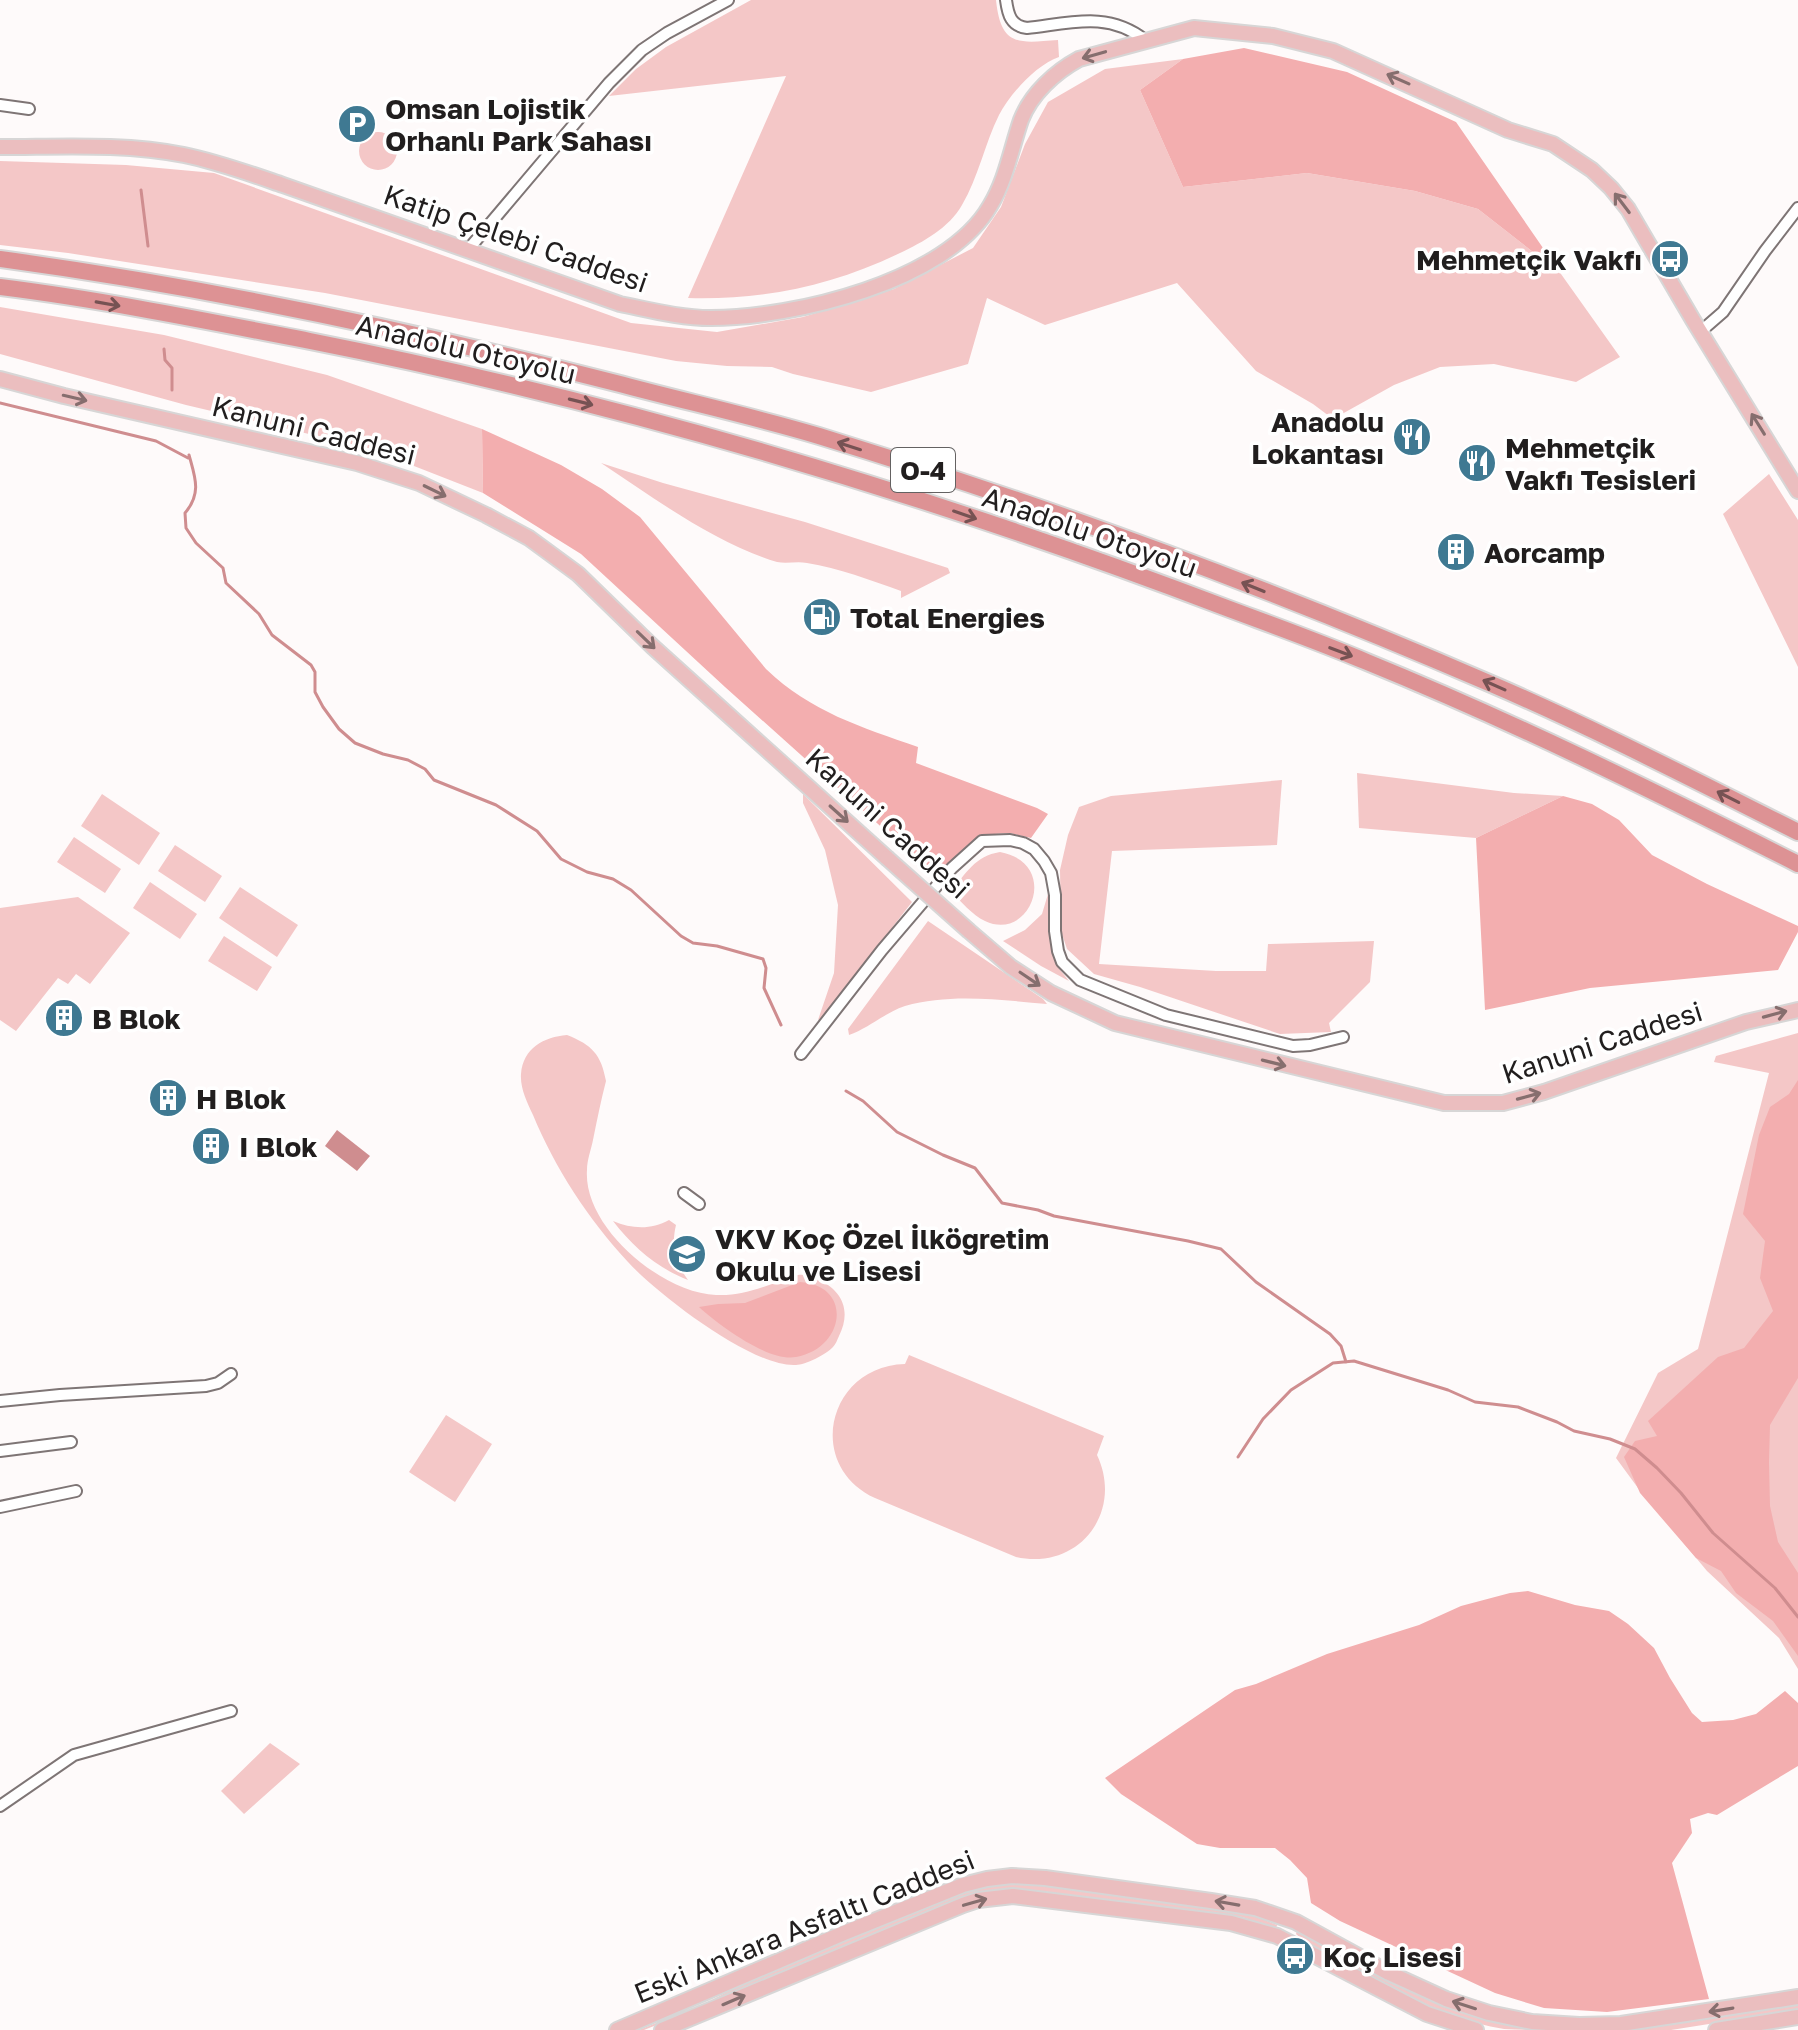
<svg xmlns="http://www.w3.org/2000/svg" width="1798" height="2030" font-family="'Golos Text',sans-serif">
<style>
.green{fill:#f4c7c7}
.forest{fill:#f3aeaf}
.water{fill:#cf8d8f}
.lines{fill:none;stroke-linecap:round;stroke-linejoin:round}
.stream{stroke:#cf8d8f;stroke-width:3}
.minor-casing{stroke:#7e7575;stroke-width:14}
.major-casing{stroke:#d7d6d6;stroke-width:18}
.highway-casing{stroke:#d7d6d6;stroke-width:20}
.minor{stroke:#fff;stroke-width:10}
.major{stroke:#ebbebf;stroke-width:14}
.highway{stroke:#dd9294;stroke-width:16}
.major-bridge-casing{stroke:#d7d6d6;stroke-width:18;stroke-linecap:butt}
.major-bridge{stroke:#ebbebf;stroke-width:14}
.oneway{stroke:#866e6e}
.oneway2{stroke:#765253}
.labels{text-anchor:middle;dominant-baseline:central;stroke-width:7;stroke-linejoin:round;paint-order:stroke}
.shield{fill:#fff;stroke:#646262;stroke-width:2}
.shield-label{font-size:26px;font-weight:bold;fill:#211e1e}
.poi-label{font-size:28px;font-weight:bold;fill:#211e1e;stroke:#fff;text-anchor:start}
.street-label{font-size:28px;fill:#211e1e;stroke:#fff}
</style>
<rect width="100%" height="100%" fill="#fefafa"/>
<path class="green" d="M 751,0 L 996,0 C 1001,47 1018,43 1058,40 L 1059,57 C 1036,65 1010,94 999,115 C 985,143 978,178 962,205 C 949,228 923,242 900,253 C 831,286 765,300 688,298 L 786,76 L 609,96 L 636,69 L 666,47 Z
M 1183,59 L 1140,90 L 1183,187 L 1307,173 L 1415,191 L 1478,209 L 1561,274 L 1620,357 L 1576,382 L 1494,364 L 1440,367 L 1394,385 L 1333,419 L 1313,404 L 1256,371 L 1177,283 L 1045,325 L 987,298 L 968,364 L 871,392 L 793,374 L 772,367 L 727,366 L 676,361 L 325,293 L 68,253 L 0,245 L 0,161 L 126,165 L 214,173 L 631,323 L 717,332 L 803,317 L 894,289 L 973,248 L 1001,207 L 1025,144 L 1048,102 L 1105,69 Z
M359 151a19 19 0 1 1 38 0a19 19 0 1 1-38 0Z
M 0,307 L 164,335 L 327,375 L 482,429 L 483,493 L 368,448 L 186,405 L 0,354 Z
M 601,463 L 663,483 L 805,522 L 948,568 L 950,573 L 901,598 L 901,591 C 870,580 839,568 807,563 C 797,561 787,564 777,562 C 715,543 655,499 601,463 Z
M 1769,474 L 1798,520 L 1798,667 L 1723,514 Z
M 1357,773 L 1514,793 L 1563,796 L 1476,838 L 1359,828 Z
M 1282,780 L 1277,845 L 1112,851 L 1099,964 L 1216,971 L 1266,971 L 1268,944 L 1374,941 L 1370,982 L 1329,1023 L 1331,1032 L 1280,1034 L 1140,987 L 1094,974 L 1067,949 L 1061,931 L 1060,870 L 1068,835 L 1079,807 L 1111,796 Z
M 102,794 L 160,833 L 139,865 L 81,826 Z
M 803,794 L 912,902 L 822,1018 L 818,1020 L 834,973 L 838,905 L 825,850 L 803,803 Z
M 74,837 L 121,869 L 105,893 L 57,862 Z
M 175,845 L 222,876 L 205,902 L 158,871 Z
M 1000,852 C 1061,863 1031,943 985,921 C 972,915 961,901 951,892 C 966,873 975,856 1000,852 Z
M 150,882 L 197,914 L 180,939 L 133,908 Z
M 240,887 L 298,925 L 277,957 L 219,918 Z
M 1048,894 L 1051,936 L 1057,966 L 1069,981 L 1041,966 L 1003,941 L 1025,930 L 1042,914 Z
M 78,897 L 130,933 L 90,984 L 76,974 L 68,984 L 58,978 L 16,1031 L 0,1020 L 0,908 Z
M 928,921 L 1043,999 L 1047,1004 C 1001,1000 950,993 905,1006 C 886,1012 869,1028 849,1035 L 848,1029 Z
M 224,936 L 272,967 L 257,991 L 208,961 Z
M 1798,1033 L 1798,1669 L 1779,1638 L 1707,1571 L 1638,1488 L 1616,1458 L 1658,1373 L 1698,1349 L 1769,1073 L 1714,1062 L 1716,1056 Z
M 567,1035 C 592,1045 601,1054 606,1081 C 601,1100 597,1120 593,1140 C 591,1150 587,1160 587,1170 C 583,1227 662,1293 716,1295 C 737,1296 755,1290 775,1283 C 782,1280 790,1275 798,1275 C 803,1274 810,1276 815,1278 C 842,1289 852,1310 839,1336 C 837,1340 836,1344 833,1347 C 827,1354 805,1365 796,1365 C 753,1368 656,1293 628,1262 C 588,1219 555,1168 533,1115 C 527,1102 520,1088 521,1074 C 523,1048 544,1037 567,1035 Z
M 669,1220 L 676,1225 C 671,1246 675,1262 688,1280 C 657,1268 633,1247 613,1221 C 632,1229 651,1230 669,1220 Z
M 909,1355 L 1104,1436 L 1097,1455 C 1124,1512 1079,1571 1016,1557 L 875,1498 C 804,1465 828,1366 905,1364 Z
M 446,1415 L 492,1444 L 455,1502 L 409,1472 Z
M 270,1743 L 300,1764 L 244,1814 L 221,1791 Z
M 1007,1883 L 1030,1883 L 1221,1909 L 1252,1915 L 1277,1925 L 1276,1929 L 1242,1917 L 1041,1891 L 1021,1890 L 983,1893 L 644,2030 L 639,2030 L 710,2001 L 757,1976 L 964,1891 L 989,1885 Z
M 1297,1931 C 1347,1956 1394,1987 1446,2007 C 1479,2020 1514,2026 1548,2030 C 1534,2030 1519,2030 1504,2029 C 1432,2017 1368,1976 1304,1941 L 1296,1934 Z
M 1798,2004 L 1798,2010 L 1671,2030 L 1629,2030 Z"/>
<path class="forest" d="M 1244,48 L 1347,72 L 1456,122 L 1561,274 L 1478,209 L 1415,191 L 1307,173 L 1183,187 L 1140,90 L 1183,59 Z
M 482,429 L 561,465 L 602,489 L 640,517 L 766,669 C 811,712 861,727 918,747 L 916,763 L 1037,808 L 1048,814 L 1031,838 L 1010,833 L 979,835 L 935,875 L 725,687 L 581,554 L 483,493 Z
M 1563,796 L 1592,804 L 1619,820 L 1652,855 L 1707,884 L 1798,926 L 1798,932 L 1778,970 L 1590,988 L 1485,1010 L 1476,838 Z
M 1798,1080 L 1798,1378 L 1770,1425 L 1769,1462 L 1770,1506 L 1778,1542 L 1798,1573 L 1798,1656 L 1773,1621 L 1736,1593 L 1721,1571 L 1696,1558 L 1640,1493 L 1624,1457 L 1635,1441 L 1657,1436 L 1648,1421 L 1718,1357 L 1744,1348 L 1773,1311 L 1760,1278 L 1765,1241 L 1743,1214 L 1759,1135 L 1770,1107 L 1789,1094 Z
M 800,1282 C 853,1285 846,1348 796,1357 C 768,1362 719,1325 699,1307 L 718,1304 L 745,1303 Z
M 1528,1591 L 1575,1605 L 1609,1611 L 1628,1624 L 1654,1648 L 1670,1678 L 1692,1713 L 1702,1722 L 1733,1720 L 1756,1714 L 1785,1691 L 1798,1703 L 1798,1766 L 1717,1815 L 1708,1813 L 1690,1819 L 1692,1833 L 1672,1863 L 1709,1999 L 1607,2012 L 1544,2008 L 1495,1993 L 1340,1921 L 1311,1903 L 1307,1878 L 1290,1860 L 1275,1848 L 1220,1848 L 1197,1844 L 1121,1794 L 1105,1778 L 1235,1690 L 1256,1684 L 1327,1654 L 1419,1625 L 1461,1606 L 1510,1593 Z"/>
<path class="water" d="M 337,1130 L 370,1156 L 357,1171 L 325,1146 Z"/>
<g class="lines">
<path class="stream" d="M 141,190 L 148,246
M 164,349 L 165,360 L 172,368 L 172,390
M 0,403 L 156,441 L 188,458
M 189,455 C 195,477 202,493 185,513 L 186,528 L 196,543 L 223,568 L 226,583 L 259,614 L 272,635 L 311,665 L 315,672 L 315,692 L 323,707 L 339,729 L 355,743 L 383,754 L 408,760 L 425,769 L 434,780 L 496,805 L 537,831 L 561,859 L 587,872 L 613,879 L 631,890 L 681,936 L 693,943 L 717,946 L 763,959 L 766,968 L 764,988 L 781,1025
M 846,1091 L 863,1101 L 897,1132 L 943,1155 L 975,1168 L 1002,1203 L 1038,1210 L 1054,1216 L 1188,1241 L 1221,1249 L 1256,1282 L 1330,1334 L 1341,1346 L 1346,1362
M 1238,1457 L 1263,1419 L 1291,1390 L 1333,1363 L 1354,1361 L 1448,1390 L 1475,1402 L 1518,1407 L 1557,1422 L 1574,1431 L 1610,1439 L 1635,1449 L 1657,1468 L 1681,1493 L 1713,1533 L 1775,1588 L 1798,1617"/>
<g class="minor-casing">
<path id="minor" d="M 1006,0 C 1008,15 1011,26 1027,28 C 1071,23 1108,11 1145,40
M 0,105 L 29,109
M 467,251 L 609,83 L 642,50 L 667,33 L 728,0
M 1700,332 L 1723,312 L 1765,251 L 1798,208
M 801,1054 L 882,950 L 952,868 L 982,841 L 1010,840 L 1023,843 L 1034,849 L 1044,861 L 1051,873 L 1055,895 L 1055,931 L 1058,951 L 1062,962 L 1080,980 L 1166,1015 L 1293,1046 L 1310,1045 L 1343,1037
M 684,1193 L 699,1204
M 0,1401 L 60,1395 L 206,1386 L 218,1383 L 231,1374
M 0,1451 L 71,1442
M 0,1507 L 76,1491
M 0,1806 L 74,1755 L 231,1711"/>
</g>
<g class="major-casing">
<path id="major" d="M 0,147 C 60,147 124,143 184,155 C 218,162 251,174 283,185 L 620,304 C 650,310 680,318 711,318 C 793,318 946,282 990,206 C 1006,180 1011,149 1021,120 C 1031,94 1055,72 1079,59 L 1194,28 L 1273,36 L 1333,51 L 1508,130 L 1553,144 L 1592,170 L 1611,188 L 1628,209 L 1693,320 L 1798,491
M 0,379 L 64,396 L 357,463 L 419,483 L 486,515 L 529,538 L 578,574 L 653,647 L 887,858
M 969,931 L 1011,967 L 1051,993 L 1115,1023 L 1444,1103 L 1503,1103 L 1544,1092 L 1746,1022 L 1798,1010
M 617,2030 L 844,1933 L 963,1885 L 987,1879 L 1012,1876 L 1045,1878 L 1211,1901 L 1255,1908 L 1296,1922 L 1389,1973 L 1446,1999 L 1489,2013 L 1532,2022 L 1579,2025 L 1621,2024 L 1798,1997
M 662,2030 L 963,1905 L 978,1900 L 1013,1896 L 1231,1923 L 1277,1936 L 1427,2014 L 1476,2030
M 1716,2030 L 1798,2017"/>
</g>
<g class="highway-casing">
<path id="highway" d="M 0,259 C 207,287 413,331 616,383 C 683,401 752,416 819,436 C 1045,505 1272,589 1489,683 C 1594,728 1696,781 1798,832
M 0,287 C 104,300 207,321 310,341 C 624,403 925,493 1224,607 C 1272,625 1320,642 1367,662 C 1514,722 1656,792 1798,864"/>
</g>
<use href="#minor" class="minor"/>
<use href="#major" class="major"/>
<use href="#highway" class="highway"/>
<g class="major-bridge-casing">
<path id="major-bridge" d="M 887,858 L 969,931"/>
</g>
<use href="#major-bridge" class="major-bridge"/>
</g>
<defs><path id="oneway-shaft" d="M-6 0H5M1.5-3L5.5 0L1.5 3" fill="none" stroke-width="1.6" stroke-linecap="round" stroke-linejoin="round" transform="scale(2)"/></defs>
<g class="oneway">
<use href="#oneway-shaft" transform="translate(1094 55) rotate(164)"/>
<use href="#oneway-shaft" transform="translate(1398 79) rotate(-156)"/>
<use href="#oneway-shaft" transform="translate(1622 203) rotate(-127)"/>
<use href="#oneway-shaft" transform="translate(75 398) rotate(13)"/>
<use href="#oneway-shaft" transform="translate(1758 424) rotate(-122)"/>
<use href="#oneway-shaft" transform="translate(435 491) rotate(26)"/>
<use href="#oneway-shaft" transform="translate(646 640) rotate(44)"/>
<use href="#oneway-shaft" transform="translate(839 814) rotate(42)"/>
<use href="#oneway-shaft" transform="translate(1030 979) rotate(34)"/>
<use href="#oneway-shaft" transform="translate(1775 1014) rotate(-15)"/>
<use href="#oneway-shaft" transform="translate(1274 1063) rotate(14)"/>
<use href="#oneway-shaft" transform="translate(1529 1096) rotate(-15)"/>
<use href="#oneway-shaft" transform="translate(975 1902) rotate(-16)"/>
<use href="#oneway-shaft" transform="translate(1227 1903) rotate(-170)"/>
<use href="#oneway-shaft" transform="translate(734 2000) rotate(-23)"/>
<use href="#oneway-shaft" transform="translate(1464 2005) rotate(-162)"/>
<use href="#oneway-shaft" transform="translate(1721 2010) rotate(171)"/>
</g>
<g class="oneway2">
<use href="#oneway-shaft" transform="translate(108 304) rotate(10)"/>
<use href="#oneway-shaft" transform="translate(581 402) rotate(14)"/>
<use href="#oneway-shaft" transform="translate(849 446) rotate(-162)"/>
<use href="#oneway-shaft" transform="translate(965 515) rotate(19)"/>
<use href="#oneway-shaft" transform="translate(1253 587) rotate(-158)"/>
<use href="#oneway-shaft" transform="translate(1341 652) rotate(21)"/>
<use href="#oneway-shaft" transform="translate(1494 685) rotate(-156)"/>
<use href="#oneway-shaft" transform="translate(1728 797) rotate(-153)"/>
</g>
<defs>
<g id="parking-disc" transform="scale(2)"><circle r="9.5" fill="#3f7992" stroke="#fff"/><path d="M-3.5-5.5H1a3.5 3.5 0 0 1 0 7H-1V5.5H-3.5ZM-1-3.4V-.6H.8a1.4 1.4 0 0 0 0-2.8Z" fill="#fff"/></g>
<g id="bus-disc" transform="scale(2)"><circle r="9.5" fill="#3f7992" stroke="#fff"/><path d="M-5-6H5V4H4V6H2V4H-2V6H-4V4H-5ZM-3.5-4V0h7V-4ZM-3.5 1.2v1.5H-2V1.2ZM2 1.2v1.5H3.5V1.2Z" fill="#fff"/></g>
<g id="restaurant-disc" transform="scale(2)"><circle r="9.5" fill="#3f7992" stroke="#fff"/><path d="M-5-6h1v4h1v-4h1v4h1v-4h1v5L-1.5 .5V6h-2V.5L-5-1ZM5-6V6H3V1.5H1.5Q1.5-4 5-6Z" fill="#fff"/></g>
<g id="building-disc" transform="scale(2)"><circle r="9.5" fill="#3f7992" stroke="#fff"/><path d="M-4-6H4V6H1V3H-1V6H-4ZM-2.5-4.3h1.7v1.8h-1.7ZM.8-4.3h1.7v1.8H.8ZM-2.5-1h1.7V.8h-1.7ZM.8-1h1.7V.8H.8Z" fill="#fff"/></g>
<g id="fuel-disc" transform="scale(2)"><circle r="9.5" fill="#3f7992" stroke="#fff"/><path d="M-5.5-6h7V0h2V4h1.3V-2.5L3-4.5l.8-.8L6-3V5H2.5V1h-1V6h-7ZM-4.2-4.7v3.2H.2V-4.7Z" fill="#fff"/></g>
<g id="school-disc" transform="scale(2)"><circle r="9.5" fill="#3f7992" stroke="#fff"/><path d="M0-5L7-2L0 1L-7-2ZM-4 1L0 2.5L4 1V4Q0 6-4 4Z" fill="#fff"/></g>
</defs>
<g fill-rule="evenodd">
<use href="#parking-disc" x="357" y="124"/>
<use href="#bus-disc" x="1670" y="259"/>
<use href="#restaurant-disc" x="1412" y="437"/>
<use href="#restaurant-disc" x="1477" y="463"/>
<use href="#building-disc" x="1456" y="552"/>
<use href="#fuel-disc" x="822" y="617"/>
<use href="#building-disc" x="64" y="1018"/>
<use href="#building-disc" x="168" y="1098"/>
<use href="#building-disc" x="211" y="1146"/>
<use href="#school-disc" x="687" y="1254"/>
<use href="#bus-disc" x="1295" y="1956"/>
</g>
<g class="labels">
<rect class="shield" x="891" y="448" width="64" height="44" rx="6"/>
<g class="shield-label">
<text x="923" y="470">O-4</text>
</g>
<g class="poi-label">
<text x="385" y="108">Omsan Lojistik<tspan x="385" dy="32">Orhanlı Park Sahası</tspan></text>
<text x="1642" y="259" text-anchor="end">Mehmetçik Vakfı</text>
<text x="1384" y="421" text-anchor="end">Anadolu<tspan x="1384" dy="32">Lokantası</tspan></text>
<text x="1505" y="447">Mehmetçik<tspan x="1505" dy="32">Vakfı Tesisleri</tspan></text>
<text x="1484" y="552">Aorcamp</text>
<text x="850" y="617">Total Energies</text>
<text x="92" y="1018">B Blok</text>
<text x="196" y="1098">H Blok</text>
<text x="239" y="1146">I Blok</text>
<text x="715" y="1238">VKV Koç Özel İlköğretim<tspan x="715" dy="32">Okulu ve Lisesi</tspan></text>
<text x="1323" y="1956">Koç Lisesi</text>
</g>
<g class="street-label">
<text transform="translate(516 238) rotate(19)">Katip Çelebi Caddesi</text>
<text transform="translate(466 349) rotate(13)">Anadolu Otoyolu</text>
<text transform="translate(314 430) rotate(14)">Kanuni Caddesi</text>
<text transform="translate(1090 532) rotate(19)">Anadolu Otoyolu</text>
<text transform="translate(888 823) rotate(42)">Kanuni Caddesi</text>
<text transform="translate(1602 1042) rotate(-18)">Kanuni Caddesi</text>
<text transform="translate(804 1926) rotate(-22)">Eski Ankara Asfaltı Caddesi</text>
</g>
</g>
</svg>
